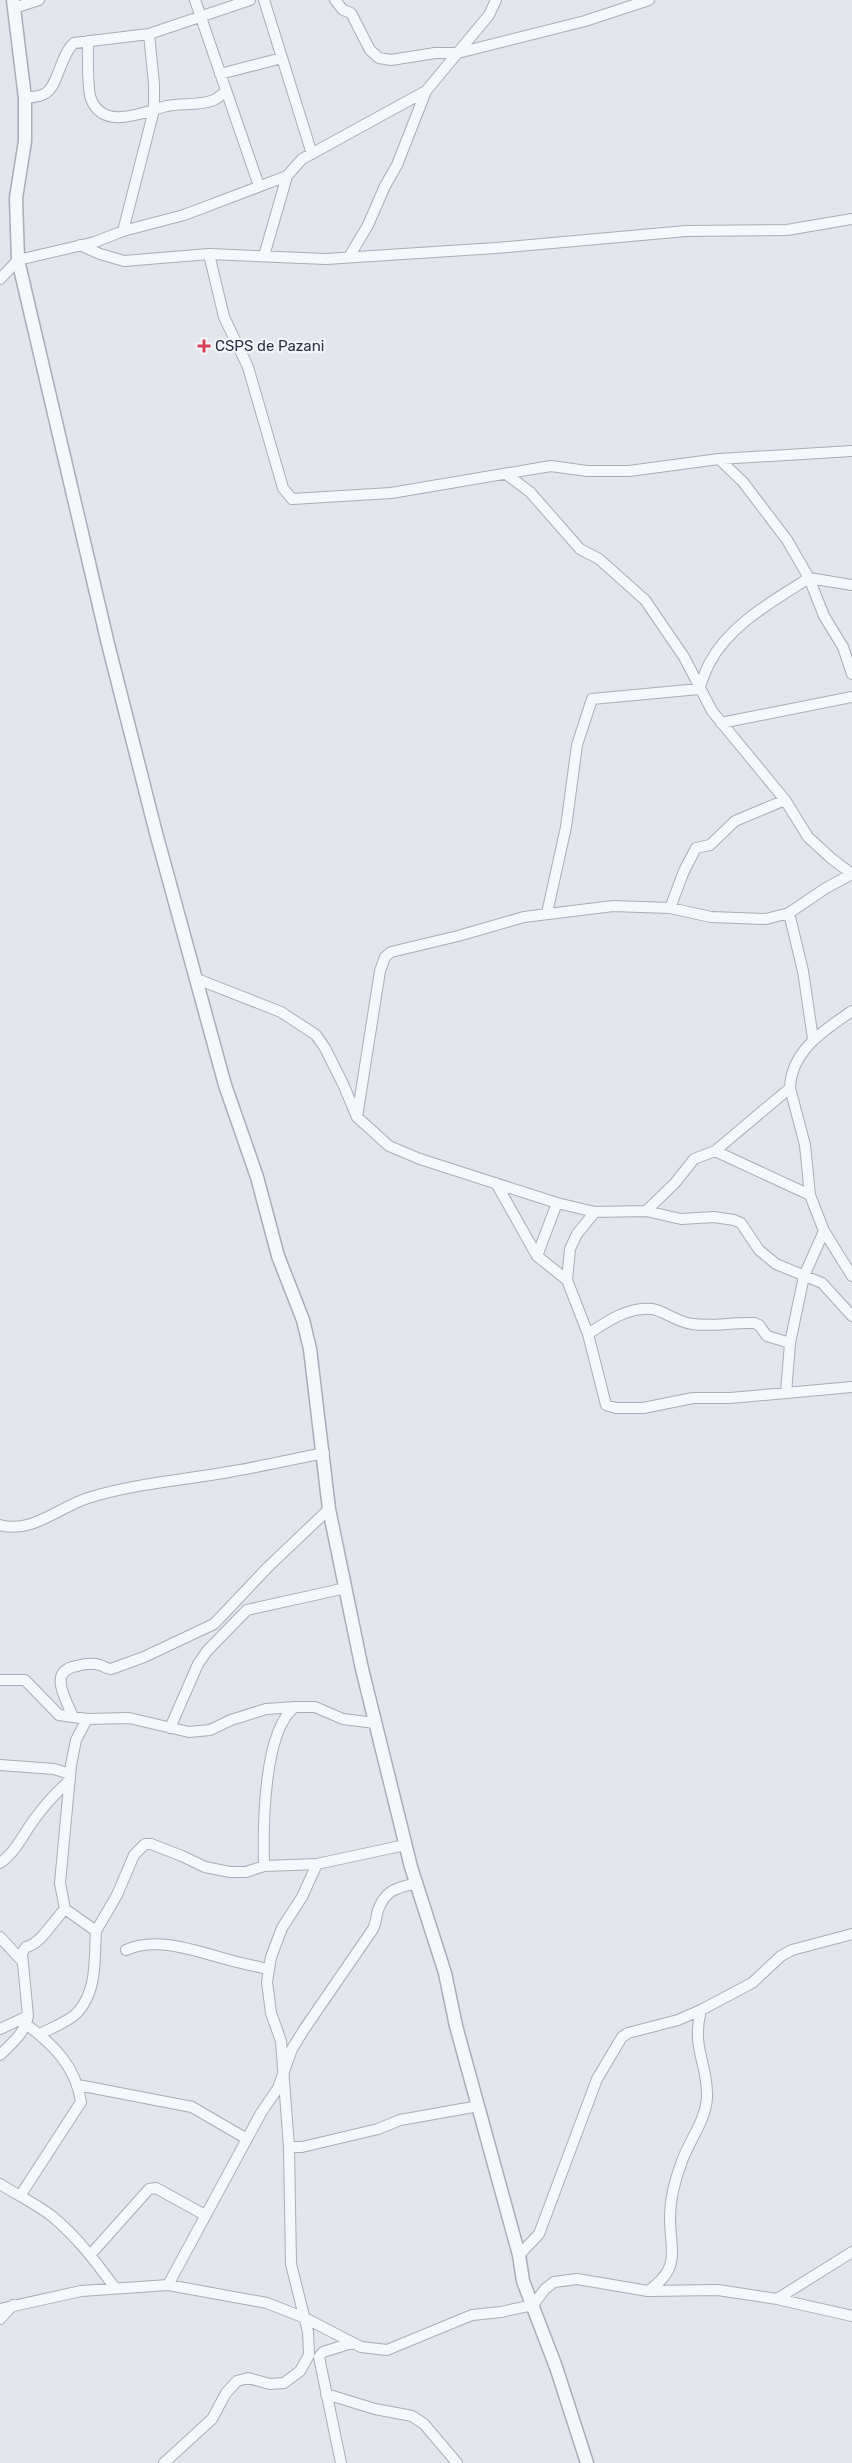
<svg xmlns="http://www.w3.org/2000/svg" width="852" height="2463" font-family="Rubik,sans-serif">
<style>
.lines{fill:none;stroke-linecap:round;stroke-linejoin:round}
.minor-casing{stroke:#a8adb7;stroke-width:12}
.tertiary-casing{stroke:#a8adb7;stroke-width:15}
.minor{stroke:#f6f7fa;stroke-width:10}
.tertiary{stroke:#f6f7fa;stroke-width:12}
.poi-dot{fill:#d64357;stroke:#f3f5f9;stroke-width:2}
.labels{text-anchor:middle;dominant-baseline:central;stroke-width:4.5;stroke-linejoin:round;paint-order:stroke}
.poi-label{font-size:15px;fill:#2a3345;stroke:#f3f5f9;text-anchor:start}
</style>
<rect width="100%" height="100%" fill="#e3e6ec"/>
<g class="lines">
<g class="minor-casing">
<path id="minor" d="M 195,0 L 259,186
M 264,0 L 312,154
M 335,0 L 343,10 L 351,13 L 370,50 L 379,58 L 391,60 L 435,53 L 458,53 L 585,21 L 649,0
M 14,8 L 39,0
M 88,41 C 88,54 87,89 91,99 C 104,132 145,111 167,106 C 182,103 199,106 214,100 C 218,98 222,94 226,92
M 220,74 L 282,58
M 25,98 C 31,97 39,97 44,94 C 58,88 60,55 74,43 L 149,34 L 250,0
M 123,231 L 154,110 L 154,84 L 149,34
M 80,245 L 100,254 L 124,261 L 209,254 L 326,259 L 496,248 L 686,231 L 787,230 L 852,219
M 209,254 L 224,317 L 248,367 L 283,488 L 292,499 L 391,493 L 551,466 L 587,471 L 629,471 L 719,459 L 743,482 L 787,540 L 809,578 L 824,616 L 843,647 L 852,674
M 264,256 L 287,176
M 349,257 L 368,225 L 385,186 L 397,165 L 426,91
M 0,279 L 18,260 L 95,242 L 123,231 L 184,215 L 287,176 L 302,159 L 426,91 L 489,15 L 496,0
M 719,459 L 852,451
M 721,723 L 852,697
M 670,908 L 684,871 L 696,848 L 710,845 L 735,821 L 785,800
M 547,913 L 566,827 L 577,745 L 592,699 L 699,689 C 702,681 705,672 709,664 C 729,625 773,601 809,578 L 852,585
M 789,913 L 803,971 L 813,1039
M 197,979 L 281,1012 L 316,1035 L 325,1048 L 343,1084 L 357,1117 L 389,1146 L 420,1159 L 557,1203 L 595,1212 L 646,1211 L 681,1219 L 714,1217 L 734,1220 L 741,1223 L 759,1250 L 776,1264 L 822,1283 L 852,1316
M 790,1088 L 805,1145 L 810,1195 L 824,1231 L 852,1276
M 357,1117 L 380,971 L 385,957 L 391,952 L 458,936 L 524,917 L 613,906 L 670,908 L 711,917 L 766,919 L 789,913 L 826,888 L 852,874 L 832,859 L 808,837 L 785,800 L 712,711 L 684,657 L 645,600 L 599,559 L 580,549 L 530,492 L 506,474
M 715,1151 L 810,1195
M 496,1183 L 537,1256 L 567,1280
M 646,1211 L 675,1183 L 694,1159 L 715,1151 L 790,1088 C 791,1051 824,1030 852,1011
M 595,1212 L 577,1234 L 570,1249 L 567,1280 L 588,1334 L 606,1405 L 616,1408 L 643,1408 L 693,1398 L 730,1398 L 852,1387
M 537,1256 L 557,1203
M 588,1334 C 606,1322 629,1306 652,1309 C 663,1310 676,1322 692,1324 C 712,1327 733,1322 754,1323 L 759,1325 L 767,1336 L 790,1343
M 786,1393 L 790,1343 L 804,1276 L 824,1231
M 0,1525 C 32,1534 59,1507 88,1498 C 136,1483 186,1480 234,1471 C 264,1466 294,1459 324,1453
M 0,1680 L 25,1680 L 59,1715 L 87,1719 L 129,1718 L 189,1732 L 210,1730 L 231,1720 L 266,1709 L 295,1707 L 315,1707 L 343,1719 L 375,1723
M 73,1717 C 66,1699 47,1671 77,1666 C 84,1664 93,1663 100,1665 C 104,1666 106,1669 111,1669 L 144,1657 L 214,1624 L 268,1567 L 329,1509
M 87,1719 L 76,1740 L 71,1765 L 60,1883 L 65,1909 L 96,1931 L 117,1895 L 134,1855 L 145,1844 L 151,1844 L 182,1856 L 205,1867 L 230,1872 L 246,1872 L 264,1866 L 317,1864
M 170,1728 L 198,1664 L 207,1651 L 247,1610 L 346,1588
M 0,1765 L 54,1769 L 70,1774
M 0,1863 C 13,1854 20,1841 29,1827 C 41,1809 54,1794 70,1780
M 264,1866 C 263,1829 263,1730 295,1707
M 0,1937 L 22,1961
M 126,1950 C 157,1936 195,1951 226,1959 C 239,1963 254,1966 268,1969
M 0,2029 L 28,2016
M 40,2034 C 51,2028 68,2022 77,2013 C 98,1990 94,1959 96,1931
M 0,2055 C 12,2043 25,2033 28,2016 L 22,1953 L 26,1947 C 41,1944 53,1921 65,1909
M 78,2085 L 192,2107 L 247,2139
M 289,2147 L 302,2147 L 378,2129 L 400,2120 L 479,2106
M 0,2184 C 17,2195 37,2204 53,2217 C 78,2238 96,2262 115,2288
M 20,2196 L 81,2102 C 76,2067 54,2045 27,2025
M 91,2254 L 149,2189 L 156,2188 L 205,2215
M 519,2255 L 539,2234 L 597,2079 L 622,2037 L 628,2033 L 678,2020 L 701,2010 L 752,1983 L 781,1956 L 792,1950 L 852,1934
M 168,2285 L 261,2113 L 278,2088 L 292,2049 L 305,2028 L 373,1929 C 376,1923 376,1917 378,1910 C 386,1889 397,1888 417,1883
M 648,2291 C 682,2267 670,2252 670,2217 C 670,2199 676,2177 682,2161 C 690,2139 706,2120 707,2097 C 708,2063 691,2049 701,2010
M 777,2299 L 852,2252
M 0,2309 L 81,2291 L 168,2285 L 267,2303 L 305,2318 L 361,2347 L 387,2350 L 472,2315 L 501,2312 L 533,2305 L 545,2289 L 554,2282 L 577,2279 L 648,2291 L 718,2290 L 777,2299 L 852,2316
M 0,2319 L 13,2305
M 326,2394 L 375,2409 L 412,2416 L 424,2424 L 457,2463
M 164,2463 L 212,2419 L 226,2393 L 237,2381 L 248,2378 L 270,2384 L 284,2383 L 300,2371 L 309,2355 L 308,2332 L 291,2264 L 289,2147 L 281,2041 L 271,2013 L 267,1982 L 271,1957 L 282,1928 L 302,1897 L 317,1864 L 405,1845
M 341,2463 L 319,2357 L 323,2352 L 352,2343"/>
</g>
<g class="tertiary-casing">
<path id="tertiary" d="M 13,0 L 25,98 L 25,141 L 16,198 L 18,260 L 108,644 L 156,833 L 225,1085 L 257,1177 L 278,1256 L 303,1320 L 310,1349 L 329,1509 L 362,1669 L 411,1867 L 445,1973 L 456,2026 L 519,2255 L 523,2281 L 556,2367 L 587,2463"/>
</g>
<use href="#minor" class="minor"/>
<use href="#tertiary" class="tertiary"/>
</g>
<path class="poi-dot" d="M201.5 338.5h5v5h5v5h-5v5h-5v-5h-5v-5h5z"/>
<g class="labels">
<g class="poi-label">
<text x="215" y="346">CSPS de Pazani</text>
</g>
</g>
</svg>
